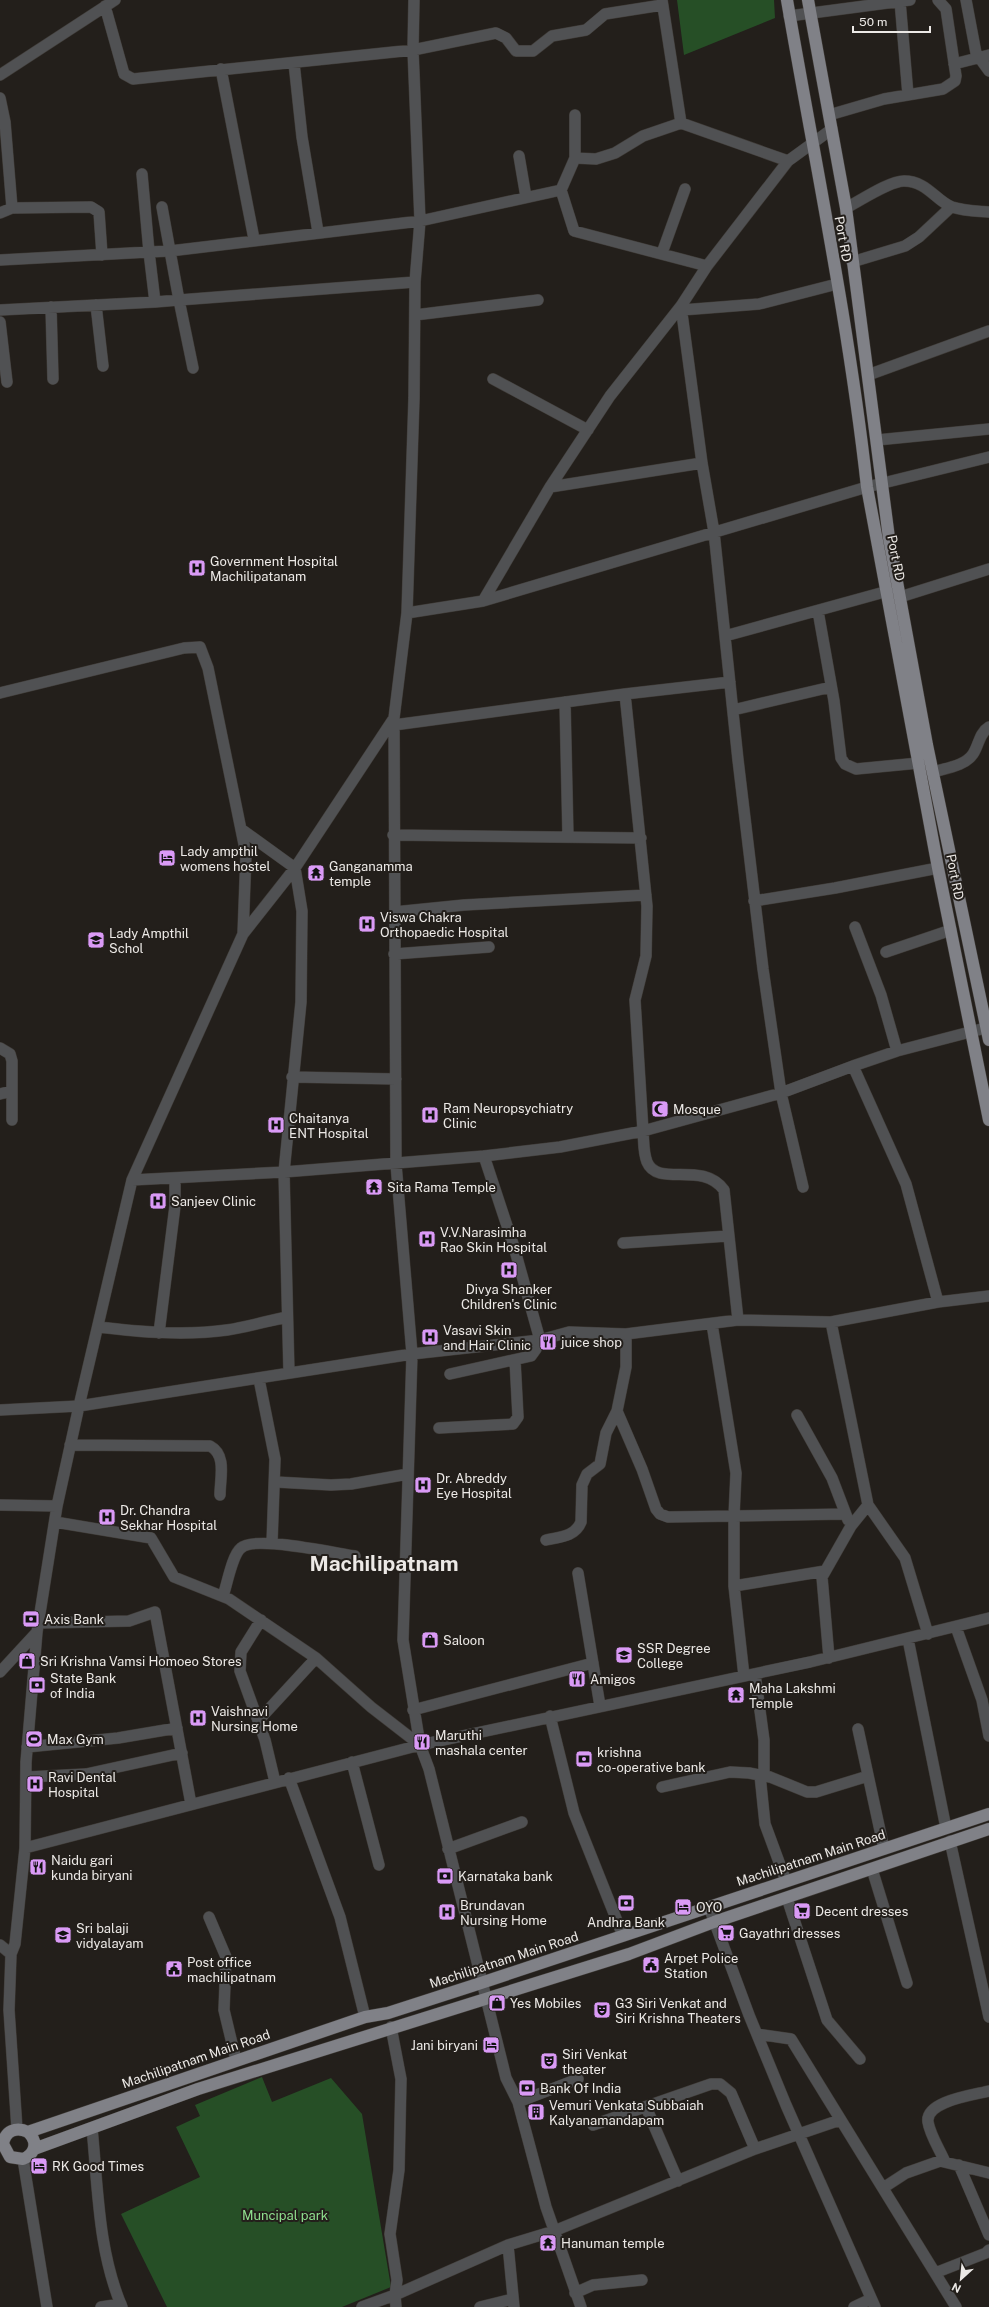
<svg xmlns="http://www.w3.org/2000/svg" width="989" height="2307" font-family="'Public Sans',sans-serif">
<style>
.green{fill:#264f26}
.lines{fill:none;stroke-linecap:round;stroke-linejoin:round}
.minor-casing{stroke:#3f3b37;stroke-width:12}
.major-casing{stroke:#3f3b37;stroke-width:13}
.minor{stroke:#505153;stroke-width:11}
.major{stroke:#808187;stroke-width:12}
.labels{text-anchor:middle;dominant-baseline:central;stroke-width:4;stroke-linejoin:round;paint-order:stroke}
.street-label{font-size:13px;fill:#ece9e6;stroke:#231f1b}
.poi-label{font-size:13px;fill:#ece9e6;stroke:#231f1b;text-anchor:start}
.park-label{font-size:13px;fill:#8fdf8e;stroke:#231f1b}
.town-label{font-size:21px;font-weight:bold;fill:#ece9e6;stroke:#231f1b}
</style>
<rect width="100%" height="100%" fill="#231f1b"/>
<path class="green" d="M 677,0 L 774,0 L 775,18 L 684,55 Z
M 262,2077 L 272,2102 L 331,2078 L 362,2114 L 391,2287 L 342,2307 L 167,2307 L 121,2214 L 200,2177 L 176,2127 L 200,2116 L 195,2105 Z"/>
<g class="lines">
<g class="minor-casing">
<path id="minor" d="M 662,0 L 681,123 L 788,161
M 966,0 L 976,53 L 989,71
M 900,1 L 908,95
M 105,6 L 124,74 L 133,79 L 413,50 L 496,33 L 506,38 L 516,51 L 533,51 L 552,36 L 586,30 L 605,14 L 662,5
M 789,16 L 910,0
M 294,63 L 302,137 L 318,232
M 954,64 L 989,55
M 221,69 L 254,239
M 0,75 L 115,0
M 0,98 L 5,122 L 12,208 L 91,207 L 99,212 L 102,255
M 829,115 L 884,99 L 943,89 L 955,81 L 956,76 L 946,9 L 938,0
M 519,156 L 526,197
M 575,158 L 596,159 L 615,153 L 643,136 L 681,123
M 142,174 L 149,252 L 170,251 L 179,300 L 415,282
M 561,190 L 575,158 L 575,115
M 162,207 L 170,251 L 420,221 L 561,190 L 574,231 L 707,266
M 846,208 C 860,201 889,181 904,181 C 927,181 936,201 952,207 C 964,211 977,211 989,212
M 0,213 L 12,208
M 662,253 L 685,189
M 0,260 L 149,252 L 155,302 L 0,310
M 852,262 L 905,246 L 919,237 L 951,207
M 155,302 L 179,300 L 193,368
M 96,305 L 103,366
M 681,306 L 702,463 L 714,532 L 738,760 L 763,969 L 781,1093 L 803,1187
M 51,307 L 53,379
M 682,310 L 759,304 L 837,284
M 415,315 L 538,300
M 0,322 L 7,382
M 868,375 L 989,331
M 493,379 L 588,430
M 877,440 L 989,429
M 550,487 L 702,463
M 900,597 L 989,569
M 483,601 L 550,487 L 610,396 L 681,306 L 707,266 L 788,161 L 832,129
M 818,611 L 834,701 L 841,758 L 845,764 L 856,769 L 919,763
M 407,613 L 414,398 L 415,282 L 420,221 L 413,50 L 414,0
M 725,636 L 888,591
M 730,682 L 625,694 L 647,906 L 646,956 L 635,1000 L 643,1131 L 781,1093 L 853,1066 L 906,1184 L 938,1302
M 0,693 L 184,648 L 200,647 L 208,668 L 246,854 L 243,934 L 132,1180 L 79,1406 L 57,1506 L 37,1632 L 26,1762 L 25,1848 L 15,1944 L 11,1954 L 9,2010 L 17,2129
M 565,702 L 568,837
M 733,710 L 831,687
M 394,718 L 396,1164 L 412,1354 L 403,1640 L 420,1745 L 429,1769 L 506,2078 L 518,2102 L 546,2207 L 581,2307
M 394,725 L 625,694
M 933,772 C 946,768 965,766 973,754 C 979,745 979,733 989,727
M 241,829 L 295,868 L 302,911 L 301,1002 L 284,1172 L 289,1373
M 393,835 L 641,838
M 754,901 L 835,888 L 938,868
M 394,912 L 464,905 L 646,895
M 855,927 L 881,995 L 897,1051
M 243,934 L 295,868 L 394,718 L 407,613 L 483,601 L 867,487 L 989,457
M 886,952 L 951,930
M 394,954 L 489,947
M 0,1048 L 10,1054 L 12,1061 L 12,1120
M 853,1066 L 897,1051 L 989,1027
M 292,1077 L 396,1079
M 0,1094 L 12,1091
M 132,1180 L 284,1172 L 484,1156
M 623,1243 L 728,1236
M 831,1322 L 868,1505 L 905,1558 L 928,1634
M 712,1324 L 736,1473 L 734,1516 L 845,1514
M 98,1327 C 141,1332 184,1336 227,1330 C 247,1327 267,1321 287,1317
M 159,1333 L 175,1206 L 175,1178
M 626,1334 L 626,1367 L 617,1411 L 642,1469 L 656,1509 L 660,1514 L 668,1517 L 734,1516 L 734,1586 L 744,1676
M 540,1340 L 514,1247 L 484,1156 L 560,1147 L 643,1131 C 644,1141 643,1152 647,1162 C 658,1188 702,1160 724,1190 L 738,1320
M 450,1374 L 531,1356 L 536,1349 L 537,1340
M 259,1379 L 275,1459 L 272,1543
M 0,1410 L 79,1406 L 412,1354 L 540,1340 L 569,1332 L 626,1334 L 738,1320 L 831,1322 L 938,1302 L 989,1296
M 797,1415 L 832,1478 L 848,1520
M 439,1428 L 513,1424 L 518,1417 L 515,1360
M 70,1445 L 210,1446 C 227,1455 220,1478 220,1495
M 276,1482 L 331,1485 L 351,1484 L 408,1474
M 0,1505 L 57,1506
M 55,1522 L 151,1538 L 174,1577 L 229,1599 L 316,1658 L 371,1707 L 420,1745
M 546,1540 C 559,1537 575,1537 581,1522 L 582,1485 L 587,1474 L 600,1464 L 606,1433 L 617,1411
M 578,1573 L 600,1706
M 734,1586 L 825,1571
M 223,1596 C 227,1585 232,1555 241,1548 C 254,1535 334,1553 355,1556
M 261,1620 L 241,1652 L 240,1671 L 265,1740 L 275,1782
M 39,1623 L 129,1621 L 155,1612 L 191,1804
M 956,1627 L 982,1700 L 989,1736
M 908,1639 L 946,1828
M 829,1658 L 822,1577 L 851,1526 L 868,1505
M 0,1672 L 37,1632
M 755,1674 L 764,1740 L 764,1776
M 413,1710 L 593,1663
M 550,1716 L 574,1813 L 623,1936
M 258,1721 L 316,1658
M 858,1729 L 884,1849
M 27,1747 L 118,1738 L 177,1728
M 352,1762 L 379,1865
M 760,1775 L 765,1824 L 786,1881
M 27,1777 L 86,1774 L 182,1753
M 289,1778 L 340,1917 L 365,2017
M 662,1787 L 730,1772 L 749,1773 L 770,1777 L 807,1792 L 816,1792 L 868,1776
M 950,1841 L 989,2017
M 25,1848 L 420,1745 L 810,1662 L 989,1618
M 448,1849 L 522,1822
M 872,1869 L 907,1983
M 787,1898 L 827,2020 L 860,2059
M 709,1907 L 749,2015 L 786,2105 L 875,2307
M 209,1917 L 226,1957 L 224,2010 L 236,2060
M 0,1945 L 11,1954
M 391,2027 L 401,2079 L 399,2170 L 390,2234 L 397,2280 L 395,2295 L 508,2245 L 554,2231 L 755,2149 L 840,2120
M 757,2034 L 791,2039 L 956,2307
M 518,2102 L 578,2079
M 646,2107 L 678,2181
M 593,2125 L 711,2084 L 720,2084 L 731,2093 L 755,2149
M 92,2128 C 98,2188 98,2251 122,2307
M 23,2159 L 47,2307
M 945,2162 C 940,2150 930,2135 928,2122 C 925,2101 974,2095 989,2091
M 959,2165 L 989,2235
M 883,2188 L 906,2173 L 940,2161 L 989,2173
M 508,2245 L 514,2307
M 935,2273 L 986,2253 L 989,2250
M 575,2293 L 593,2285 L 642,2280
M 101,2307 L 121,2304
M 362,2307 L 395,2295 L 396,2307
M 480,2307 L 513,2299
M 854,2307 L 871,2299"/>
</g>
<g class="major-casing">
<path id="major" d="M 787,0 C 815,162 849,324 867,487 L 938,868 L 989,1120
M 808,0 L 846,208 L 889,538 L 927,745 L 989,1040
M 28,2132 C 38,2141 36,2154 23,2159 L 10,2157 L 3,2144 C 5,2131 16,2126 28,2132 L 365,2017 L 388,2013 L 481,1983 L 989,1814
M 34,2149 L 198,2089 L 629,1954 L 714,1922 L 989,1829"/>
</g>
<use href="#minor" class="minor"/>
<use href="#major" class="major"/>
</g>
<defs>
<g id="hospital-square" transform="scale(0.9)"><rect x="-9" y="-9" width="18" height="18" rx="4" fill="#da9af6" stroke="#231f1b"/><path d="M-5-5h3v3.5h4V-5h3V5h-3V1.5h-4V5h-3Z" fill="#111"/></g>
<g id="hotel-square" transform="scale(0.9)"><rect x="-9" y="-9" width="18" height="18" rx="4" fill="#da9af6" stroke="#231f1b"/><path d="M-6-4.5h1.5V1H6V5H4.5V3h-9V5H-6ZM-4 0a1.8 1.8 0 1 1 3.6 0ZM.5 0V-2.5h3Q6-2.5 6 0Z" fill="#111"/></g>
<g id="temple-square" transform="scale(0.9)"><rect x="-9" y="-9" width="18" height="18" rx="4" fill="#da9af6" stroke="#231f1b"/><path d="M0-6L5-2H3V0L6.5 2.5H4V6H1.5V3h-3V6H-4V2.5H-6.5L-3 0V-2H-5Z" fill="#111"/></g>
<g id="school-square" transform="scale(0.9)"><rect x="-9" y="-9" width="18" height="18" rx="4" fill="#da9af6" stroke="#231f1b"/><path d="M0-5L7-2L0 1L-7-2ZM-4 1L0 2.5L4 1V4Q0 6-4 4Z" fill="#111"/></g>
<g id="mosque-square" transform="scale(0.9)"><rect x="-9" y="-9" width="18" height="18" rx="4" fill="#da9af6" stroke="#231f1b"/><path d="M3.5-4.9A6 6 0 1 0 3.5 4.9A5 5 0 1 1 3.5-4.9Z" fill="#111"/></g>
<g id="restaurant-square" transform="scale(0.9)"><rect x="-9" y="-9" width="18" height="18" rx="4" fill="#da9af6" stroke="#231f1b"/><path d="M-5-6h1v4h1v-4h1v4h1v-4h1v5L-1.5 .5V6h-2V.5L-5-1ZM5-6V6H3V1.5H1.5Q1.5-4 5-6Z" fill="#111"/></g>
<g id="bank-square" transform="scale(0.9)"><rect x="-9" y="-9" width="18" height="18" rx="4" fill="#da9af6" stroke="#231f1b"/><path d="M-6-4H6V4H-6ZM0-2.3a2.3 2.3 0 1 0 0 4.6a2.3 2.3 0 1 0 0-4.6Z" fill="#111"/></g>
<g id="shop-square" transform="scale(0.9)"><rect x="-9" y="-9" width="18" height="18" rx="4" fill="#da9af6" stroke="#231f1b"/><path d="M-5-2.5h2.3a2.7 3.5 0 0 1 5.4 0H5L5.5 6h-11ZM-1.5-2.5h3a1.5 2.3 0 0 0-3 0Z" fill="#111"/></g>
<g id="university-square" transform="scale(0.9)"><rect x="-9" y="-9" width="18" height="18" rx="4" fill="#da9af6" stroke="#231f1b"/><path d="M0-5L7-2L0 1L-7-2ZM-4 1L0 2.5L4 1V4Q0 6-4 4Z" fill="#111"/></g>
<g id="stadium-square" transform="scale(0.9)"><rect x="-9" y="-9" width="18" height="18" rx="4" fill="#da9af6" stroke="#231f1b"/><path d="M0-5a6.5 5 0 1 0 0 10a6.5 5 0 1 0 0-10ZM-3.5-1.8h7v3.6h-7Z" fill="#111"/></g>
<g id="supermarket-square" transform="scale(0.9)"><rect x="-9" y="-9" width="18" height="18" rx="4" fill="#da9af6" stroke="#231f1b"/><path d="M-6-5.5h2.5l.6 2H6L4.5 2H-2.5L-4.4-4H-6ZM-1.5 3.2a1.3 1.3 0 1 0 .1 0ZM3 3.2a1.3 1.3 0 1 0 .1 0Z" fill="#111"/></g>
<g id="civic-square" transform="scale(0.9)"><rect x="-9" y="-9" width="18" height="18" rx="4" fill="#da9af6" stroke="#231f1b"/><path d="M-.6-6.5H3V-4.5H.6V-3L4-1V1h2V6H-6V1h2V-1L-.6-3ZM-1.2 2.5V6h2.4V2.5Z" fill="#111"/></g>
<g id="theatre-square" transform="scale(0.9)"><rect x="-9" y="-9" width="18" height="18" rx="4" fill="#da9af6" stroke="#231f1b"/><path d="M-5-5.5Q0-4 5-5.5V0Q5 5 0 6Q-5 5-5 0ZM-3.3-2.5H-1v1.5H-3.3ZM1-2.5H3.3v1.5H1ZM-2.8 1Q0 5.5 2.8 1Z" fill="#111"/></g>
<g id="building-square" transform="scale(0.9)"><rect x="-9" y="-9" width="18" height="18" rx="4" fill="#da9af6" stroke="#231f1b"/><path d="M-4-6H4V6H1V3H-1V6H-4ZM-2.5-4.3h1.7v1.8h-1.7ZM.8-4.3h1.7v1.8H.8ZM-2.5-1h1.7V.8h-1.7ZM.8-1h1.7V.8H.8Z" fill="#111"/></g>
</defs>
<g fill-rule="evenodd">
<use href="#hospital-square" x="197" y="568"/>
<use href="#hotel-square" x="167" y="858"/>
<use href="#temple-square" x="316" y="873"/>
<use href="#hospital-square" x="367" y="924"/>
<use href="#school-square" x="96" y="940"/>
<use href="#mosque-square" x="660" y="1109"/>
<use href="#hospital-square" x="430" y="1115"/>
<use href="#hospital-square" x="276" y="1125"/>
<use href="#temple-square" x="374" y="1187"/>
<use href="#hospital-square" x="158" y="1201"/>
<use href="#hospital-square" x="427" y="1239"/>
<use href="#hospital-square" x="509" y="1270"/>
<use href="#hospital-square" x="430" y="1337"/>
<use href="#restaurant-square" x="548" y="1342"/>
<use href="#hospital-square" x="423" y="1485"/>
<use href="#hospital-square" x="107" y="1517"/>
<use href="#bank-square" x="31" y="1619"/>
<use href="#shop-square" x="430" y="1640"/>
<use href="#university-square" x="624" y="1655"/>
<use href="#shop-square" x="27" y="1661"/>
<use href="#restaurant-square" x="577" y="1679"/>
<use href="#bank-square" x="37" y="1685"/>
<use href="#temple-square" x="736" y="1695"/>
<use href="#hospital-square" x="198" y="1718"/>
<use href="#stadium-square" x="34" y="1739"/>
<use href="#restaurant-square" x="422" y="1742"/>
<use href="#bank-square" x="584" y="1759"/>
<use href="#hospital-square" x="35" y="1784"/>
<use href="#restaurant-square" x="38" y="1867"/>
<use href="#bank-square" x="445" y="1876"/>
<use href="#bank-square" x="626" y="1903"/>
<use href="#hotel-square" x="683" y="1907"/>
<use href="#supermarket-square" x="802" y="1911"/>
<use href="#hospital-square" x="447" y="1912"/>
<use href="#supermarket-square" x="726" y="1933"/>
<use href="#school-square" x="63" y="1935"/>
<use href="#civic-square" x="651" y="1965"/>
<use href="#civic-square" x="174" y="1969"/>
<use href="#shop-square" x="497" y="2003"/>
<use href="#theatre-square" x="602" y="2010"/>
<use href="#hotel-square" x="491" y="2045"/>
<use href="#theatre-square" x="549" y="2061"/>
<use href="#bank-square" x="527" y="2088"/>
<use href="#building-square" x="536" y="2112"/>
<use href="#hotel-square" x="39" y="2166"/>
<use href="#temple-square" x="548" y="2243"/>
</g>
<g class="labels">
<g class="street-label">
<text transform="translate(843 239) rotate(80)">Port RD</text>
<text transform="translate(896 558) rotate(79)">Port RD</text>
<text transform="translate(955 877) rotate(79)">Port RD</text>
<text transform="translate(811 1858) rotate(-18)">Machilipatnam Main Road</text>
<text transform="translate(504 1960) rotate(-18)">Machilipatnam Main Road</text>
<text transform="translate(196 2059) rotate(-19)">Machilipatnam Main Road</text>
</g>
<g class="poi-label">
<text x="210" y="561">Government Hospital<tspan x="210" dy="15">Machilipatanam</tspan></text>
<text x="180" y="851">Lady ampthil<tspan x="180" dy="15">womens hostel</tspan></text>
<text x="329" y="866">Ganganamma<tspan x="329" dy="15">temple</tspan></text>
<text x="380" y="917">Viswa Chakra<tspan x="380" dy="15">Orthopaedic Hospital</tspan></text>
<text x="109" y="933">Lady Ampthil<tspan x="109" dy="15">Schol</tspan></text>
<text x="443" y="1108">Ram Neuropsychiatry<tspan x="443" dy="15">Clinic</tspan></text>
<text x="673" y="1109">Mosque</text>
<text x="289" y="1118">Chaitanya<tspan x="289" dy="15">ENT Hospital</tspan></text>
<text x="387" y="1187">Sita Rama Temple</text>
<text x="171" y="1201">Sanjeev Clinic</text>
<text x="440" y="1232">V.V.Narasimha<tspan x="440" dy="15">Rao Skin Hospital</tspan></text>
<text x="509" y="1289" text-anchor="middle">Divya Shanker<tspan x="509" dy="15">Children's Clinic</tspan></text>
<text x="443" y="1330">Vasavi Skin<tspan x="443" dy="15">and Hair Clinic</tspan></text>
<text x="561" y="1342">juice shop</text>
<text x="436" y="1478">Dr. Abreddy<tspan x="436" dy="15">Eye Hospital</tspan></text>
<text x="120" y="1510">Dr. Chandra<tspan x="120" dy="15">Sekhar Hospital</tspan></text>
<text x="44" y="1619">Axis Bank</text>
<text x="443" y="1640">Saloon</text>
<text x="637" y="1648">SSR Degree<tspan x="637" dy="15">College</tspan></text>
<text x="40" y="1661">Sri Krishna Vamsi Homoeo Stores</text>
<text x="50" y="1678">State Bank<tspan x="50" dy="15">of India</tspan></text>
<text x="590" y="1679">Amigos</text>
<text x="749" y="1688">Maha Lakshmi<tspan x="749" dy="15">Temple</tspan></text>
<text x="211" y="1711">Vaishnavi<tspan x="211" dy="15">Nursing Home</tspan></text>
<text x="435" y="1735">Maruthi<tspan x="435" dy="15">mashala center</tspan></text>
<text x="47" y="1739">Max Gym</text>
<text x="597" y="1752">krishna<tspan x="597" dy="15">co-operative bank</tspan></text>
<text x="48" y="1777">Ravi Dental<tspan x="48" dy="15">Hospital</tspan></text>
<text x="51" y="1860">Naidu gari<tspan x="51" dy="15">kunda biryani</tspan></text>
<text x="458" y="1876">Karnataka bank</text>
<text x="460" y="1905">Brundavan<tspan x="460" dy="15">Nursing Home</tspan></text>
<text x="696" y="1907">OYO</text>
<text x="815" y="1911">Decent dresses</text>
<text x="626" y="1922" text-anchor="middle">Andhra Bank</text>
<text x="76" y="1928">Sri balaji<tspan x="76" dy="15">vidyalayam</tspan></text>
<text x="739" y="1933">Gayathri dresses</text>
<text x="664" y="1958">Arpet Police<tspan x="664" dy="15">Station</tspan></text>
<text x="187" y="1962">Post office<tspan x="187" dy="15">machilipatnam</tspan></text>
<text x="510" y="2003">Yes Mobiles</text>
<text x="615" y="2003">G3 Siri Venkat and<tspan x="615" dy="15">Siri Krishna Theaters</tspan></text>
<text x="478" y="2045" text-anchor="end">Jani biryani</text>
<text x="562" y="2054">Siri Venkat<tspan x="562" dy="15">theater</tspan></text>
<text x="540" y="2088">Bank Of India</text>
<text x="549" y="2105">Vemuri Venkata Subbaiah<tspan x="549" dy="15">Kalyanamandapam</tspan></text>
<text x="52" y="2166">RK Good Times</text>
<text x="561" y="2243">Hanuman temple</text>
</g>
<g class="park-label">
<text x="285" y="2215">Muncipal park</text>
</g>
<g class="town-label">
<text x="384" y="1563">Machilipatnam</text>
</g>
</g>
<g transform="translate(961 2279) rotate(207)" stroke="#231f1b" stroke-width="3" paint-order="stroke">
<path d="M0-3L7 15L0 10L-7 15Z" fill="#ece9e6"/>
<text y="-6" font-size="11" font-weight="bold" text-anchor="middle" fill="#ece9e6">N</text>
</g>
<path d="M853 26v6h77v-6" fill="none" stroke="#ece9e6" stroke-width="2"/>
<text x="859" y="26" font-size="12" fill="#ece9e6" stroke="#231f1b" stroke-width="3" paint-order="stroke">50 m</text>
</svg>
